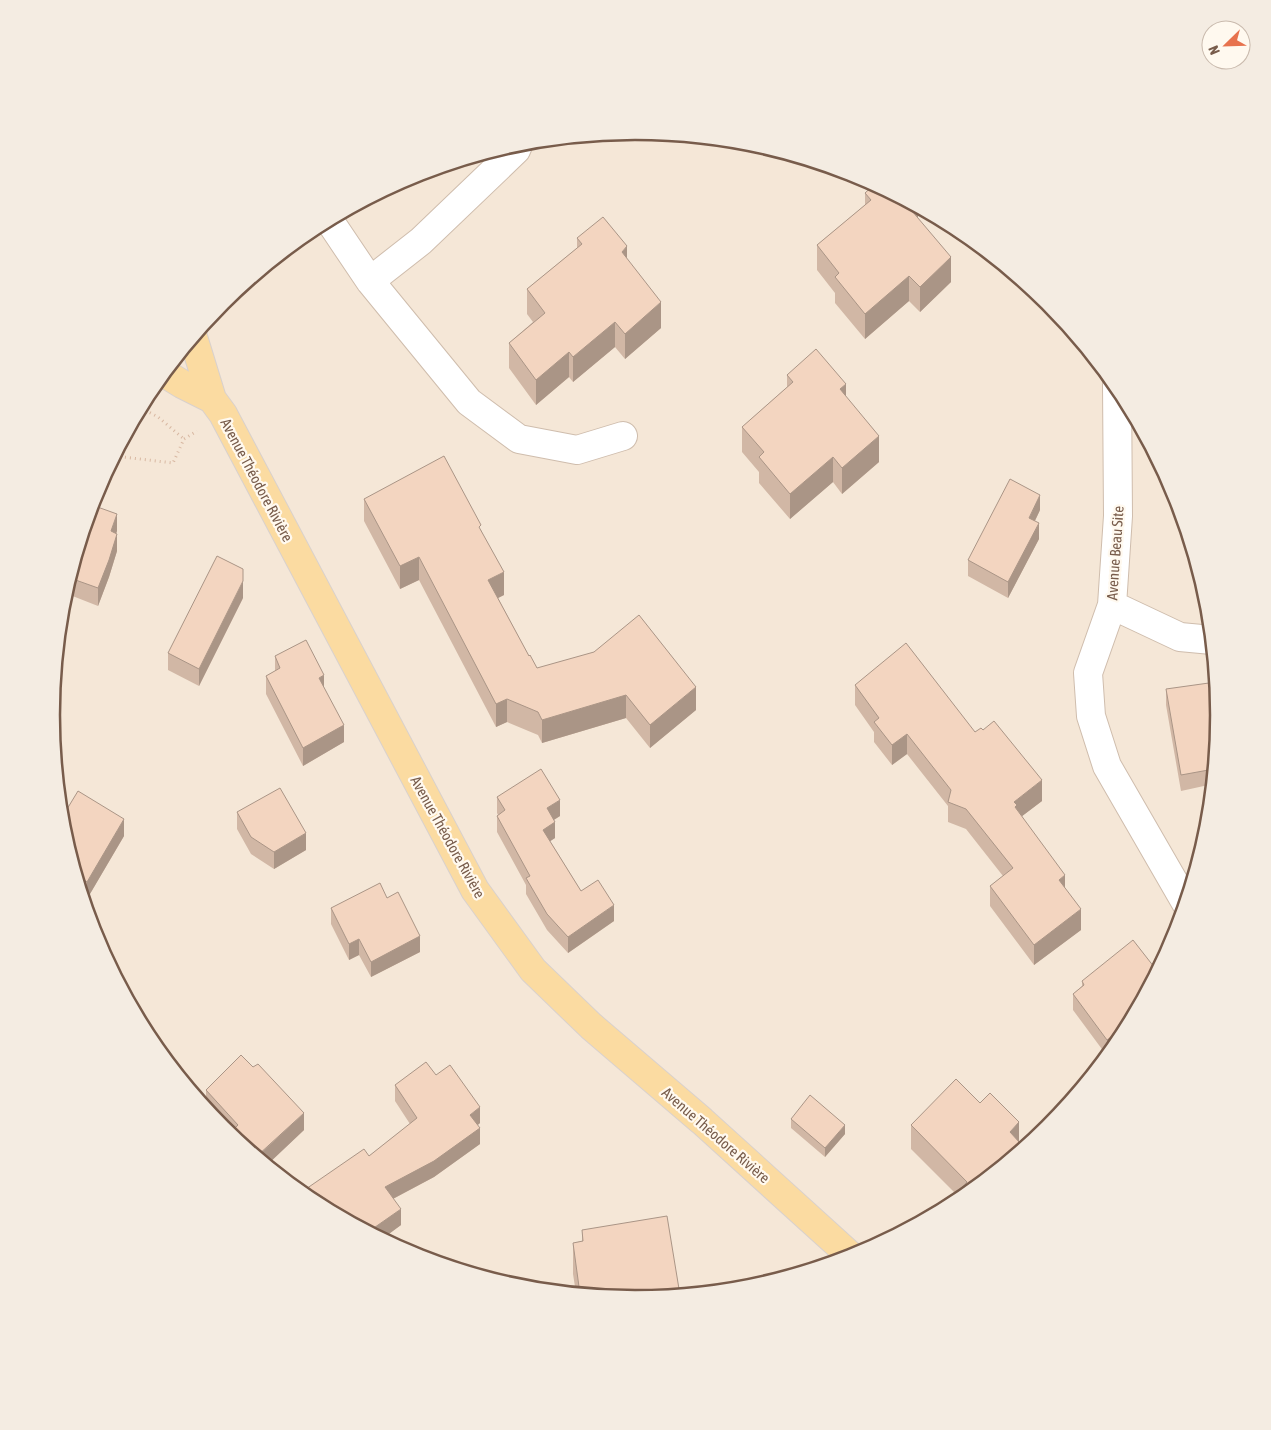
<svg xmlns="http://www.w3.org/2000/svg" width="1271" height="1430" font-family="'Asap Condensed',sans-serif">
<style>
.residential{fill:#f5e7d7}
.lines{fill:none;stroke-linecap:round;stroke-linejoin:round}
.minor-casing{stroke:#cfbdad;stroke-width:30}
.major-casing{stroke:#d9d1cd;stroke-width:30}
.path{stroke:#d8b8a2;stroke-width:3;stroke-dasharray:1 4;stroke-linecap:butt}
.minor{stroke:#fff;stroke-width:28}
.major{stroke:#fbdba1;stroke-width:28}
.wall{fill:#d1b7a5}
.shaded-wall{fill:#aa9586}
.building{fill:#f3d5c0;stroke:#aa9586}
.labels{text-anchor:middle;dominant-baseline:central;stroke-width:4.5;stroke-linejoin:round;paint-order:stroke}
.street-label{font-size:15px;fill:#785c4b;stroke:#fff9ef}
.rim{fill:none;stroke:#785c4b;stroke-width:2.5}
</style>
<rect width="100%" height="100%" fill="#fdf5e9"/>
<path class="residential" d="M53 715a582 582 0 1 1 1164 0a582 582 0 1 1-1164 0Z"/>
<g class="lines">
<g class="minor-casing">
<path id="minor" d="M 329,220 L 370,281 L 469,402 L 519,439 L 577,450 L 623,436
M 370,281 L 421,241 L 516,150 L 519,143
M 1117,385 L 1118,516 L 1112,605 L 1088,673 L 1091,716 L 1107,766 L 1186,903
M 1112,605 L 1180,637 L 1212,640"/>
</g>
<g class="major-casing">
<path id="major" d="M 193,337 L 212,399 L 223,414 L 475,890 L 533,970 L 591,1026 L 702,1121 L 852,1257
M 164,373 L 182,384 L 212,399"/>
</g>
<path class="path" d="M 141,408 L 158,417 L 184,439
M 115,456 L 173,463 L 184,439 L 197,431"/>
<use href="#minor" class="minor"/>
<use href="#major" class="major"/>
</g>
<path class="wall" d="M 865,193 L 918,218 L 951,282 L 920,312 L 909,301 L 865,339 L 835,303 L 835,293 L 817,270 L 817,245 L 865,205 Z
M 577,238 L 627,259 L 661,328 L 625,359 L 615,347 L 573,382 L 569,377 L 536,405 L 509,368 L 509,343 L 533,322 L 527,314 L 527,289 L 577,248 Z
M 787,375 L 846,397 L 879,462 L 842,494 L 833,482 L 790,519 L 759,483 L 759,472 L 742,452 L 742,427 L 787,387 Z
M 364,499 L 481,530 L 504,595 L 498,598 L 529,656 L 537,668 L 696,710 L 650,748 L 626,718 L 542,743 L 538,735 L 507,722 L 496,727 L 419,580 L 400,589 L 364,521 Z
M 92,505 L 117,531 L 116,534 L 117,551 L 109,577 L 98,606 L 70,595 L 70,578 Z
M 1040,510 L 1035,521 L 1039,539 L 1008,598 L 968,576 L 968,560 Z
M 243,598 L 199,686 L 168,670 L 168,653 Z
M 275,656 L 324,689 L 344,742 L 303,766 L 266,694 L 266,676 L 275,671 Z
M 855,685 L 975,732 L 1042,801 L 1022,816 L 1065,888 L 1081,930 L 1034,965 L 990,906 L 990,886 L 1003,876 L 966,829 L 948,822 L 948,806 L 907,754 L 892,765 L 874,742 L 874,732 L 855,705 Z
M 1166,689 L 1220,715 L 1213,784 L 1181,791 L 1166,705 Z
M 497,797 L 560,816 L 554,820 L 555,838 L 550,841 L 581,891 L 614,921 L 568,953 L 547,930 L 526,894 L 526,885 L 497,832 L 497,816 L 498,815 L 497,813 Z
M 237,812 L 306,850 L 274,869 L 251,854 L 237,829 Z
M 62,829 L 124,836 L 87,899 L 83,897 Z
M 387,898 L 420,952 L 371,977 L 359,955 L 349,960 L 331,924 L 331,908 Z
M 1082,981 L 1121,1040 L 1107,1056 L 1073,1010 L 1073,994 L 1082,986 Z
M 436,1075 L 480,1123 L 478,1125 L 480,1144 L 434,1177 L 393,1199 L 401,1225 L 382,1239 L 311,1201 L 303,1195 L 303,1191 L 369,1156 L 410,1124 L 395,1101 L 395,1085 Z
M 206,1090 L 304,1130 L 267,1165 L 232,1136 L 206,1107 Z
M 980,1103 L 1019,1142 L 1020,1151 L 960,1201 L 955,1203 L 955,1196 L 957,1195 L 911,1149 L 911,1125 Z
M 791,1119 L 845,1134 L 825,1157 L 791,1128 Z
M 582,1230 L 635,1299 L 576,1293 L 573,1274 L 573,1243 L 582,1241 Z"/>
<path class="shaded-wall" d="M 918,207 L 918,231 L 912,211 Z
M 627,246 L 627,272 L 622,252 Z
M 951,257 L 951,282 L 920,312 L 920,287 Z
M 909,276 L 909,301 L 865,339 L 865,314 Z
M 661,302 L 661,328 L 625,359 L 625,334 Z
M 615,322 L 615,347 L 573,382 L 573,357 Z
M 569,352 L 569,377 L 536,405 L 536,380 Z
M 846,384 L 846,409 L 840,389 Z
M 879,436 L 879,462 L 842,494 L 842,468 Z
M 833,457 L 833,482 L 790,519 L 790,494 Z
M 1040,495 L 1040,510 L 1029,533 L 1029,518 Z
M 117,514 L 117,531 L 111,548 L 111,531 Z
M 1039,523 L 1039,539 L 1008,598 L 1008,582 Z
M 117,534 L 117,551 L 109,577 L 98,606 L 98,588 Z
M 419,557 L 419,580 L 400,589 L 400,566 Z
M 504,572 L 504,595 L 488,603 L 488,580 Z
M 243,581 L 243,598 L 199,686 L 199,669 Z
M 324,675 L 324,692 L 319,678 Z
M 696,687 L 696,710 L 650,748 L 650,725 Z
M 626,695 L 626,718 L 542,743 L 542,720 Z
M 507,699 L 507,722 L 496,727 L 496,704 Z
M 344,725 L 344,742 L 303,766 L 303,748 Z
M 907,734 L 907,754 L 892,765 L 892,745 Z
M 1042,780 L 1042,801 L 1017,820 L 1014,802 Z
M 560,800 L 560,816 L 547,824 L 547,808 Z
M 124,819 L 124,836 L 87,899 L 87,882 Z
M 555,822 L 555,838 L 543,846 L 543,830 Z
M 306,833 L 306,850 L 274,869 L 274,852 Z
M 1065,875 L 1065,895 L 1059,880 Z
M 614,905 L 614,921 L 568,953 L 568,937 Z
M 1081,909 L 1081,930 L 1034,965 L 1034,945 Z
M 420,936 L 420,952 L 371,977 L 371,962 Z
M 359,939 L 359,955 L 349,960 L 349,944 Z
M 1131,1022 L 1121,1040 L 1107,1056 L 1107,1040 Z
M 480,1107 L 480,1123 L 470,1131 L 470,1115 Z
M 304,1113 L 304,1130 L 267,1165 L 257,1157 Z
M 1019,1122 L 1019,1144 L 1020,1143 L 1020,1151 L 1015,1156 L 1010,1132 Z
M 845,1125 L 845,1134 L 825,1157 L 825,1148 Z
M 480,1128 L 480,1144 L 434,1177 L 385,1203 L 385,1187 Z
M 401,1209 L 401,1225 L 382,1239 L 368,1232 Z"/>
<path class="building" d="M 875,184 L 918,207 L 912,211 L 951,257 L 920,287 L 909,276 L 865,314 L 835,277 L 839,273 L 817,245 L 871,200 L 865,193 Z
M 603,217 L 627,246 L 622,252 L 661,302 L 625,334 L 615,322 L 573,357 L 569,352 L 536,380 L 509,343 L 545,313 L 527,289 L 582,244 L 577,238 Z
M 816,349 L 846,384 L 840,389 L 879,436 L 842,468 L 833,457 L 790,494 L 759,457 L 764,452 L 742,427 L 793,382 L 787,375 Z
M 444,456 L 481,525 L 479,527 L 504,572 L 488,580 L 529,656 L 530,655 L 537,668 L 594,652 L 639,615 L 696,687 L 650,725 L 626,695 L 542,720 L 538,712 L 507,699 L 496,704 L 419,557 L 400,566 L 364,499 Z
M 1010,479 L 1040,495 L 1029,518 L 1039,523 L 1008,582 L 968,560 Z
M 92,505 L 117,514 L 111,531 L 117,534 L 109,560 L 98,588 L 70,578 L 78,555 L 77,554 Z
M 217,556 L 243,569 L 243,581 L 199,669 L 168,653 Z
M 306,640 L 324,675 L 319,678 L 344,725 L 303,748 L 266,676 L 280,668 L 275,656 Z
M 906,643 L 975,732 L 981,728 L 983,730 L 994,721 L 1042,780 L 1014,802 L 1017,805 L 1015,807 L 1065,875 L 1059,880 L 1081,909 L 1034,945 L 990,886 L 1013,868 L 966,809 L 948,802 L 951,790 L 907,734 L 892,745 L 874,722 L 879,718 L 855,685 Z
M 1216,682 L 1220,715 L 1214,769 L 1181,775 L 1166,689 Z
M 541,769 L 560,800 L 547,808 L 555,822 L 543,830 L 581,891 L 598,880 L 614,905 L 568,937 L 547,914 L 526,878 L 530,876 L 497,816 L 505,810 L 497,797 Z
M 280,788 L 306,833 L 274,852 L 251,837 L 237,812 Z
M 78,791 L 124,819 L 87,882 L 77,875 L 62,829 L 61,819 Z
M 380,883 L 387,898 L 398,892 L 420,936 L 371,962 L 359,939 L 349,944 L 331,908 Z
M 1133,940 L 1158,972 L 1131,1022 L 1107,1040 L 1073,994 L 1084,985 L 1082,981 Z
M 241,1055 L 253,1067 L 258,1064 L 304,1113 L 257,1156 L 232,1131 L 238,1125 L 206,1090 Z
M 426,1062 L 436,1075 L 450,1065 L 480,1107 L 470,1115 L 480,1128 L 434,1161 L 385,1187 L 401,1209 L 368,1232 L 311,1201 L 308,1198 L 303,1191 L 364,1149 L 369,1156 L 417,1118 L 395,1085 Z
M 956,1079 L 980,1103 L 990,1093 L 1019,1122 L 1010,1132 L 1020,1143 L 1015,1149 L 1019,1152 L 960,1201 L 955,1196 L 967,1182 L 911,1125 Z
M 810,1095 L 845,1125 L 825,1148 L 791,1119 Z
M 667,1216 L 680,1295 L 635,1299 L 580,1294 L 573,1243 L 583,1241 L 582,1230 Z"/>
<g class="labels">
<g class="street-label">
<text transform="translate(257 480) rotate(62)">Avenue Théodore Rivière</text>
<text transform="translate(1115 553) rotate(-86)">Avenue Beau Site</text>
<text transform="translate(448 837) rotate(61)">Avenue Théodore Rivière</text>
<text transform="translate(716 1135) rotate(41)">Avenue Théodore Rivière</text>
</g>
</g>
<path d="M0 0H1271V1430H0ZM60 715a575 575 0 1 1 1150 0a575 575 0 1 1-1150 0Z" fill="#f4ece2" fill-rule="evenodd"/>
<path class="rim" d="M60 715a575 575 0 1 1 1150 0a575 575 0 1 1-1150 0Z"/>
<g transform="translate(1226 45) rotate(247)"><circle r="24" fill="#fff9ef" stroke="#c9baad"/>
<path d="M0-4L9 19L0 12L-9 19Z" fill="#e7724d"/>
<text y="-8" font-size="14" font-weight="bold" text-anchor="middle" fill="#785c4b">N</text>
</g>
</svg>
